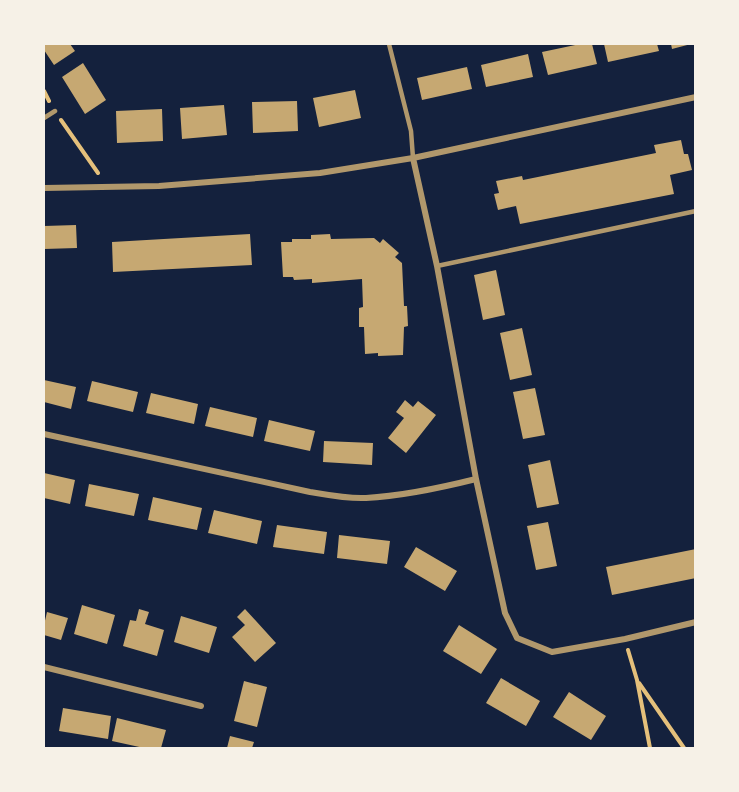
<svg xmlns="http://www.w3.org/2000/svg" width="739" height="792" font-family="'Sofia Sans Condensed',sans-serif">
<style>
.building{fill:#c6a872}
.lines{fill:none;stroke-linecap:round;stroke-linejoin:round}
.path{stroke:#e5c07b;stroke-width:4}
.service{stroke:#b1986c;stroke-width:4.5}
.minor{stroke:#b1986c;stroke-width:6}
</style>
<rect width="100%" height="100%" fill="#14213d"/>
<path class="building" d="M 44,44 L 70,44 L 75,51 L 54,65 L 44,50 Z
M 580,44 L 592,44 L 597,64 L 548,75 L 542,52 Z
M 604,44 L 657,44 L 659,51 L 608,62 Z
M 671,44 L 691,44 L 672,49 Z
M 528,54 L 533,77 L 486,87 L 481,65 Z
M 83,63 L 106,100 L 85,114 L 62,77 Z
M 467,67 L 472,89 L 422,100 L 417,78 Z
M 355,90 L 361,118 L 319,127 L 313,98 Z
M 297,101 L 298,131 L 253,133 L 252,102 Z
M 224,105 L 227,135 L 182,139 L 180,108 Z
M 162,109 L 163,141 L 117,143 L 116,111 Z
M 681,140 L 684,154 L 688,154 L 692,170 L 670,175 L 674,194 L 520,224 L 516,206 L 498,210 L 494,194 L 499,193 L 496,181 L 522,176 L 523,180 L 656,153 L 654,145 Z
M 76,225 L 77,248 L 44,249 L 44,226 Z
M 250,234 L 252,265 L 113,272 L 112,242 Z
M 330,234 L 331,239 L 374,238 L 380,243 L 383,239 L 399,253 L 395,257 L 402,263 L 404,306 L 407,306 L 408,326 L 404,327 L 403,355 L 378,356 L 378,353 L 365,354 L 364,327 L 359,327 L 359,308 L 363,307 L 362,279 L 312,283 L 312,279 L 294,280 L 293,277 L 283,277 L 281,242 L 292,242 L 292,239 L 311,239 L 311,235 Z
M 496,270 L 505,315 L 483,320 L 474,275 Z
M 522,328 L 532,375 L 510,380 L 500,333 Z
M 44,380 L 76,387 L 71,409 L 44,402 Z
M 92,381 L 138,392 L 133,412 L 87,401 Z
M 535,388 L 545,435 L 523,439 L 513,392 Z
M 151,393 L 198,404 L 194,424 L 146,413 Z
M 405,400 L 413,407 L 418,401 L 436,415 L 406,453 L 388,438 L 404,418 L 396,412 Z
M 210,407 L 257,418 L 253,437 L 205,426 Z
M 269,420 L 315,431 L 310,451 L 264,441 Z
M 324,441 L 373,443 L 372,465 L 323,462 Z
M 550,460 L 559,504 L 537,508 L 528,465 Z
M 44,473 L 75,480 L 70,504 L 44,498 Z
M 89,484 L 139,494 L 134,516 L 85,506 Z
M 153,497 L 202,508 L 197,530 L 148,520 Z
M 214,510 L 262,521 L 257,544 L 208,533 Z
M 548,522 L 557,566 L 536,570 L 527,526 Z
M 277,525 L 327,532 L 324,554 L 273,547 Z
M 339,535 L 390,541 L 387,564 L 337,558 Z
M 416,547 L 457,571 L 445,591 L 404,567 Z
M 696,549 L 696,578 L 612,595 L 606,567 Z
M 82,605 L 115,615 L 107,644 L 74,634 Z
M 139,609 L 149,612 L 145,624 L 164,630 L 157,656 L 123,646 L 130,620 L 136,621 Z
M 245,609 L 276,643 L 255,662 L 232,637 L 245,625 L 237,617 Z
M 47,612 L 68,618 L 61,640 L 44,635 L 44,625 Z
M 181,616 L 217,627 L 209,653 L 174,642 Z
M 459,625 L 497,649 L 481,674 L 443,651 Z
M 501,678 L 540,701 L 526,726 L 486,703 Z
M 244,681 L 267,687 L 257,727 L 234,721 Z
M 569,692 L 606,716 L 591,740 L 553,717 Z
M 63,708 L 111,716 L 108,739 L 59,731 Z
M 117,718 L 166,730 L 161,748 L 144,748 L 112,741 Z
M 230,736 L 254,742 L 252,748 L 227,748 Z"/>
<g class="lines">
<path class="path" d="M 44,91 L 49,101
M 61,120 L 98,173
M 628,650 L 637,680 L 650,748
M 639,683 L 684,748"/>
<path class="service" d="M 389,44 L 411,131 L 413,158
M 44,118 L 55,111
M 437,266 L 696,211"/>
<path class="minor" d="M 413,158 L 437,266 L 476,479 L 505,613 L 517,638 L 552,652 L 625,639 L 696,622
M 44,188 L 159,186 L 320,173 L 413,158 L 696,97
M 44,434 L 310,492 C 328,495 347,499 366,498 C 403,496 440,488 476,479
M 44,667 L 201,706"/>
</g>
<rect width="739" height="792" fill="none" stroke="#f6f1e7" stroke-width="90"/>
</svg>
